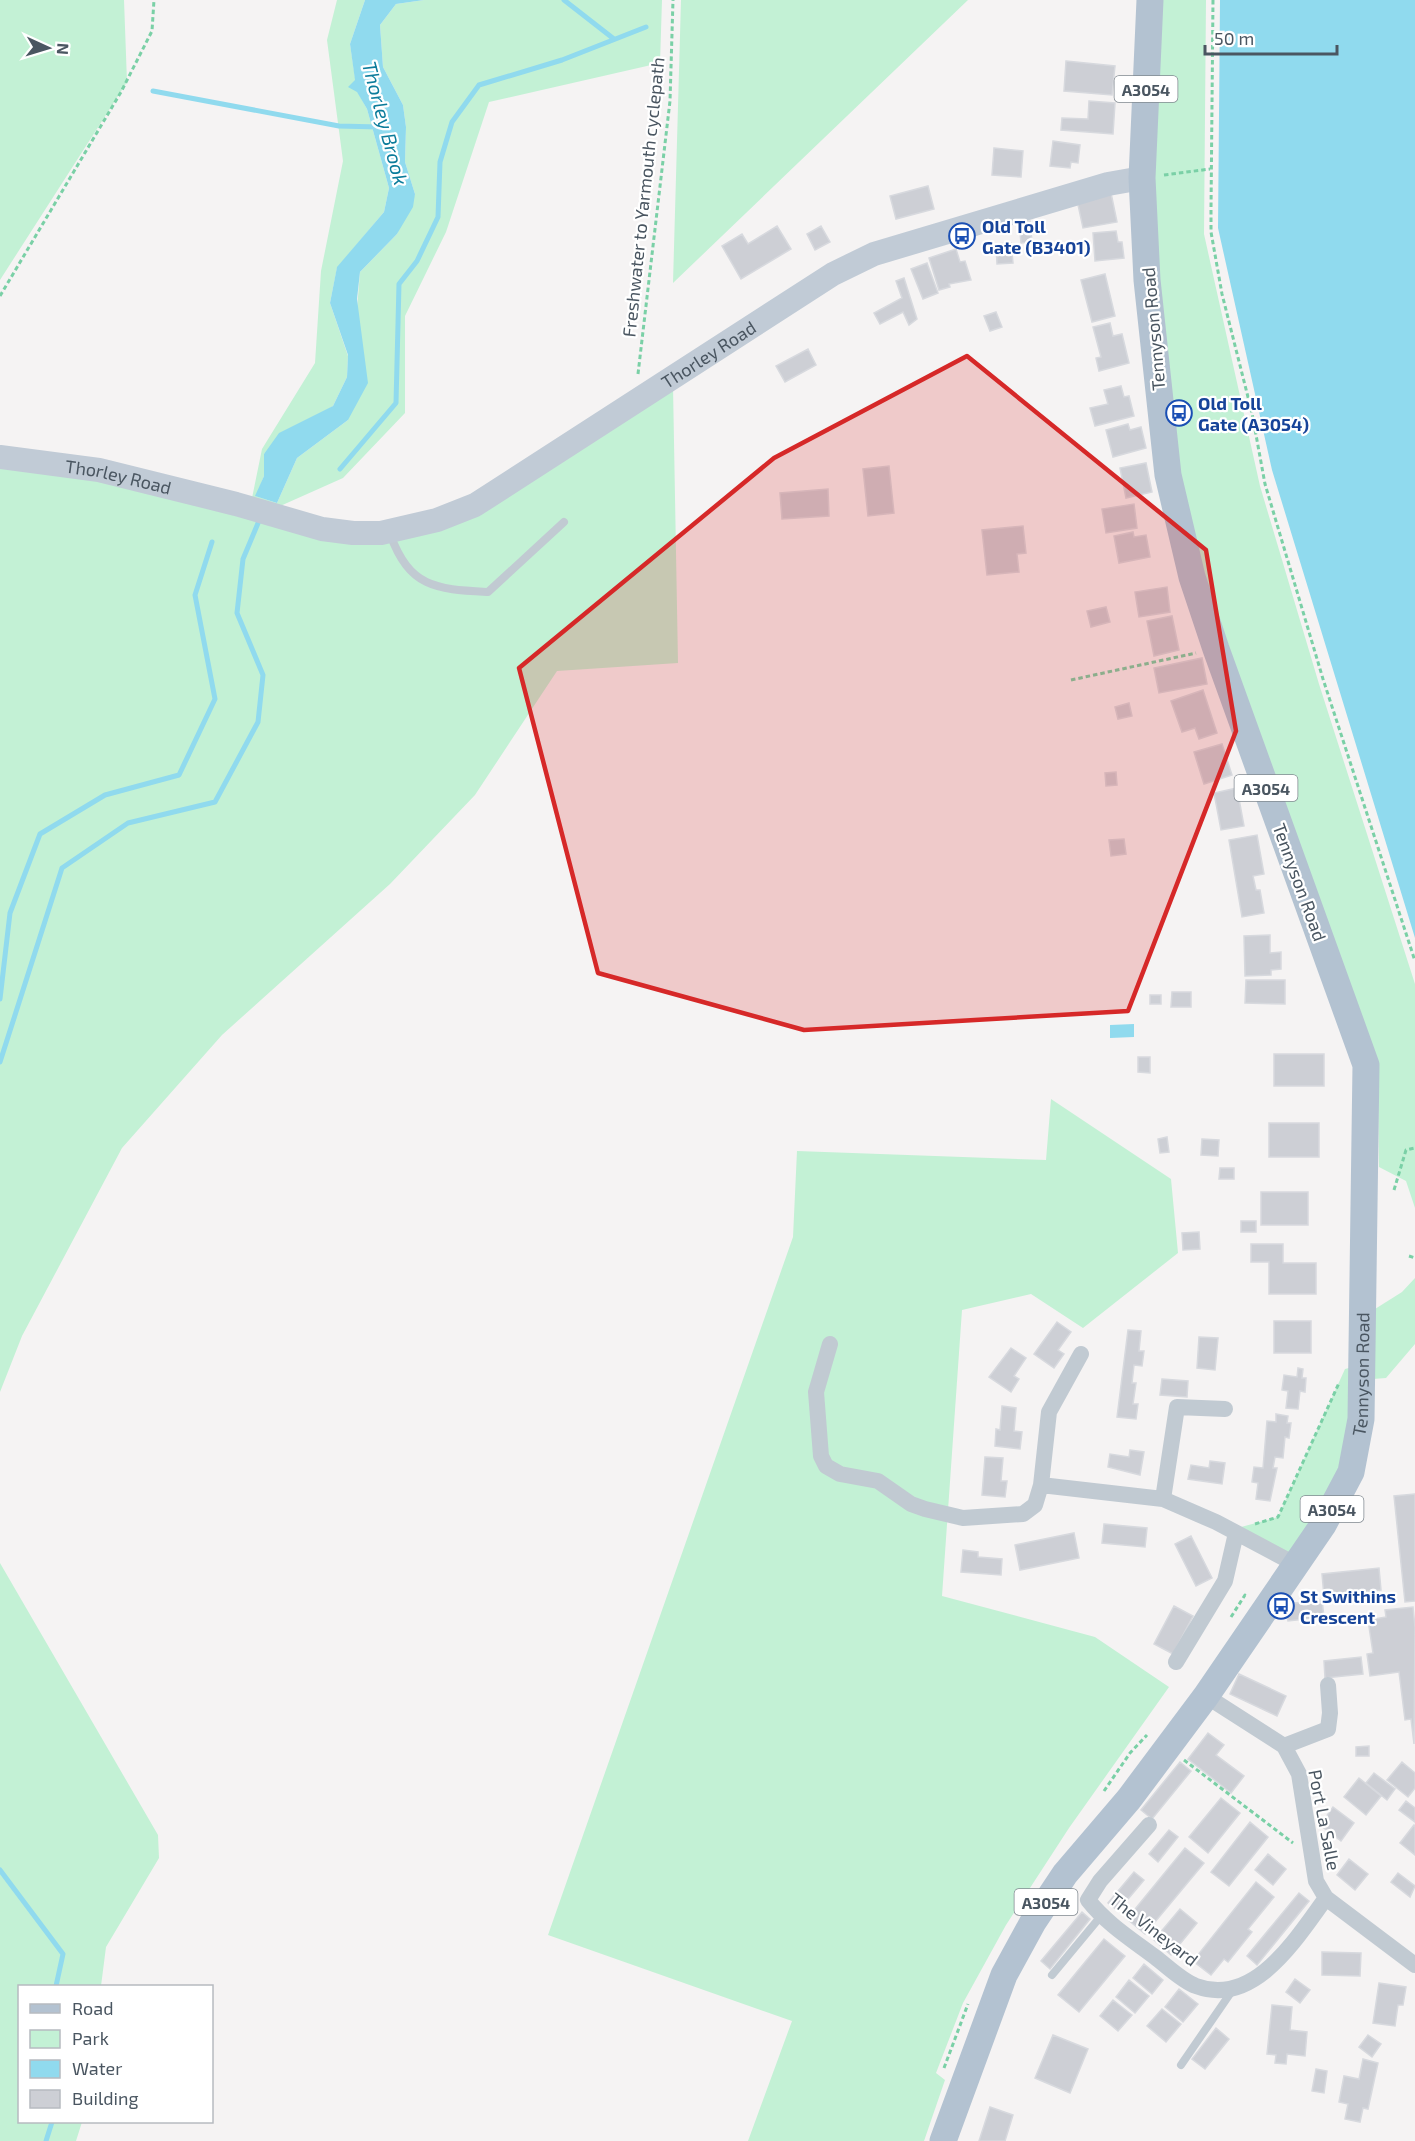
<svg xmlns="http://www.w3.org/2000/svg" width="1415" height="2141" font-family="'Exo 2',sans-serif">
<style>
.green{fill:#c3f1d5}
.water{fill:#90daee}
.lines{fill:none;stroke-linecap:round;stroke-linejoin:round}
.stream{stroke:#90daee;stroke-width:5}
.building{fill:#cdcfd5;stroke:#d7d9de;stroke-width:1.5}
.path{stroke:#7ad0a6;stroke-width:3;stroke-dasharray:4.5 3;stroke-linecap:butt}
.service{stroke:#c1cad2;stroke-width:8}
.minor{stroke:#c1cad2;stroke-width:16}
.secondary{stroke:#c1cbd6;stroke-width:24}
.primary{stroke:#b3c2d1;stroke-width:27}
.marked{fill:#d62828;fill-opacity:0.2;stroke:#d62828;stroke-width:4.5;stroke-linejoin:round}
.labels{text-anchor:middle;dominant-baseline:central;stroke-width:4.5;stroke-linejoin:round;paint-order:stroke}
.shield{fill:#fff;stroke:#808990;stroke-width:1.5}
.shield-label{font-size:16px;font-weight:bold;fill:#4a5661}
.street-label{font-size:18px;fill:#4a5661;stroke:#fff}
.transit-label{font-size:18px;font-weight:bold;fill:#164399;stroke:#fff;text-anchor:start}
.water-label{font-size:20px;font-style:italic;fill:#0c7c9b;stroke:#fff}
</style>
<rect width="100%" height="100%" fill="#f5f3f3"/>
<path class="green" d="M 0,0 L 124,0 L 127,82 L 0,280 Z
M 337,0 L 365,0 L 350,44 L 357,91 L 367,109 L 389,188 L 384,212 L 337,268 L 330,303 L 348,356 L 347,377 L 333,406 L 264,454 L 264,476 L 256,496 L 277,503 L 297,458 L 348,420 L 360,272 L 397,234 L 415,194 L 405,162 L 406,127 L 403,105 L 383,67 L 380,25 L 396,4 L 424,0 L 662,0 L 660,63 L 489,102 L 446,232 L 405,316 L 405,413 L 343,478 L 278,507 L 252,498 L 262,449 L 315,363 L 321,271 L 343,161 L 327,40 Z
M 681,0 L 968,0 L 673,283 Z
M 1161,0 L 1206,0 L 1204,234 L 1260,486 L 1319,684 L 1415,984 L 1415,1208 L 1406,1181 L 1379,1167 L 1378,1072 L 1202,574 L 1179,473 L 1157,279 L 1153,170 Z
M 673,386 L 678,663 L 557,671 L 475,795 L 390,884 L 222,1035 L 122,1148 L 22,1336 L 0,1392 L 0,465 L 94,478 L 381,542 Z
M 1051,1099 L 1171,1179 L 1178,1253 L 1083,1328 L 1031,1294 L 962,1310 L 942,1596 L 1095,1637 L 1169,1687 L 1069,1828 L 1006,1925 L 963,2003 L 936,2073 L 945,2080 L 924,2141 L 748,2141 L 792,2021 L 548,1935 L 793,1237 L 797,1151 L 1046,1160 Z
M 1415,1278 L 1415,1344 L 1386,1378 L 1373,1379 L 1375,1309 L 1402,1292 Z
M 1364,1364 L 1361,1419 L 1295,1564 L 1230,1530 L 1278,1517 L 1345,1369 Z
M 0,1563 L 158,1835 L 159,1858 L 106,1947 L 101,1986 L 20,1986 L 20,2122 L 82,2122 L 76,2141 L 0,2141 Z"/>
<path class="water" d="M 365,0 L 424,0 L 396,4 L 380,25 L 383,67 L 403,105 L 406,127 L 405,162 L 415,194 L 413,207 L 397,234 L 360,272 L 357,299 L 368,383 L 348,420 L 297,458 L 277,503 L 255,496 L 264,476 L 264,454 L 279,433 L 333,406 L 347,377 L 348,355 L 330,303 L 337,267 L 384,212 L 389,188 L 367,109 L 357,92 L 348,87 L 355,80 L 350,44 Z
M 1220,0 L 1415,0 L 1415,938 L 1272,470 L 1218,228 Z
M 1134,1024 L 1134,1037 L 1110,1038 L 1110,1025 Z"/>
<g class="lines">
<path class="stream" d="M 564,0 L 614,39
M 153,91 L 339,126 L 379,127
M 340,469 L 396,403 L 399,284 L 417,261 L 438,217 L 440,162 L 452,122 L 479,85 L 562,60 L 646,27
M 0,999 L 10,913 L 40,834 L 105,795 L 179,775 L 215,699 L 195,595 L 212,542
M 0,1062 L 62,868 L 128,823 L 215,802 L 258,722 L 263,675 L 237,613 L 243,559 L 261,516
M 0,1870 L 63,1954 L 56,1986
M 46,2141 L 52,2122"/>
</g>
<path class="building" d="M 1066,61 L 1115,66 L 1112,95 L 1064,91 Z
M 1089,101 L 1115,103 L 1113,134 L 1061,130 L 1062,118 L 1088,119 Z
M 1053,141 L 1080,145 L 1078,163 L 1071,162 L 1070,168 L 1050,166 Z
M 994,148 L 1023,151 L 1021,177 L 992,175 Z
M 928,186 L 934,209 L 896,219 L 890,196 Z
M 1111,193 L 1117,222 L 1083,228 L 1077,200 Z
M 1030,221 L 1032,242 L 1021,243 L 1019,222 Z
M 777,226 L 791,249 L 741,279 L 722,246 L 742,234 L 748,244 Z
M 821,226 L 830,242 L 815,250 L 807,234 Z
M 1116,231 L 1118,242 L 1122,242 L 1124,258 L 1095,261 L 1093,233 Z
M 1011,243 L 1013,263 L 997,264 L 996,244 Z
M 956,249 L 960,262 L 965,261 L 971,280 L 949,284 L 950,287 L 939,290 L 929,258 Z
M 927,263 L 938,293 L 923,299 L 911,269 Z
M 1105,274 L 1115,316 L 1092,322 L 1081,280 Z
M 904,278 L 917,319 L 909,325 L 903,312 L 880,324 L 874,313 L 902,298 L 896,281 Z
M 996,312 L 1002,327 L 990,331 L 984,316 Z
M 1110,323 L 1113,336 L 1122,334 L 1129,363 L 1099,371 L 1096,358 L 1101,357 L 1093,327 Z
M 808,349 L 816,365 L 785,382 L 776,366 Z
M 1121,386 L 1124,397 L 1129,396 L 1134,416 L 1095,426 L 1090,408 L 1108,404 L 1104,390 Z
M 1128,424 L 1130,430 L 1141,427 L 1146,448 L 1113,457 L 1106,430 Z
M 1146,463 L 1152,492 L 1126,498 L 1120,468 Z
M 889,466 L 894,513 L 868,516 L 863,469 Z
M 828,489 L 829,516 L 782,519 L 780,493 Z
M 1134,504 L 1137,528 L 1106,533 L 1102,509 Z
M 1023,526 L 1026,553 L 1017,554 L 1019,572 L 987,575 L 982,530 Z
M 1133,532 L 1134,537 L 1146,535 L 1150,557 L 1119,563 L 1114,536 Z
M 1167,587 L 1170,612 L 1139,617 L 1135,592 Z
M 1106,607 L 1110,622 L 1091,627 L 1087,611 Z
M 1172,616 L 1179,650 L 1154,656 L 1147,621 Z
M 1202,658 L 1207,684 L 1159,693 L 1154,668 Z
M 1203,690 L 1217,733 L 1199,739 L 1195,728 L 1182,732 L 1171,701 Z
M 1129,703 L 1132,716 L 1118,719 L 1115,707 Z
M 1222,744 L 1232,775 L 1204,784 L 1194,752 Z
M 1116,772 L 1117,785 L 1106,786 L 1105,773 Z
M 1237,788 L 1244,826 L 1221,830 L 1214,793 Z
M 1257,835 L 1264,874 L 1253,876 L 1256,890 L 1260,890 L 1264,913 L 1242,917 L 1229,840 Z
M 1124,839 L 1126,854 L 1111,856 L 1109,840 Z
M 1270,935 L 1270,953 L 1281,952 L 1281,969 L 1271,970 L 1271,975 L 1245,976 L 1244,936 Z
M 1246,980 L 1285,980 L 1285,1004 L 1245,1003 Z
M 1172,992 L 1191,992 L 1191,1007 L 1171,1007 Z
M 1150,995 L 1161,995 L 1161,1004 L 1150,1004 Z
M 1274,1054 L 1324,1054 L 1324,1086 L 1274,1086 Z
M 1138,1057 L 1150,1057 L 1150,1073 L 1138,1072 Z
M 1269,1123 L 1319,1123 L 1319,1157 L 1269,1157 Z
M 1167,1137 L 1169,1152 L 1160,1153 L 1158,1139 Z
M 1202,1139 L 1219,1140 L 1218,1156 L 1201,1155 Z
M 1220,1168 L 1234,1168 L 1234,1179 L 1219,1179 Z
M 1261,1192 L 1308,1192 L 1308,1225 L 1261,1225 Z
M 1241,1221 L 1256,1221 L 1256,1232 L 1241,1232 Z
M 1199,1232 L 1200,1249 L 1183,1250 L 1182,1233 Z
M 1251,1244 L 1283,1244 L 1283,1263 L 1316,1263 L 1316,1294 L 1269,1294 L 1269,1262 L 1251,1262 Z
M 1274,1321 L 1311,1321 L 1311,1353 L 1274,1353 Z
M 1057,1322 L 1071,1332 L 1058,1350 L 1064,1354 L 1054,1368 L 1034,1354 Z
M 1128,1330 L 1141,1331 L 1139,1351 L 1144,1351 L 1142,1366 L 1134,1365 L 1132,1383 L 1136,1383 L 1133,1404 L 1138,1404 L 1136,1419 L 1117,1417 Z
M 1199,1337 L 1218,1338 L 1215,1370 L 1197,1368 Z
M 1011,1348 L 1026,1358 L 1014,1376 L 1019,1379 L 1011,1392 L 989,1377 Z
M 1298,1368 L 1303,1369 L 1302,1378 L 1306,1378 L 1305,1392 L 1300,1391 L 1298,1409 L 1286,1408 L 1288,1391 L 1282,1390 L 1284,1375 L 1297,1377 Z
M 1162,1379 L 1188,1381 L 1187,1397 L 1160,1395 Z
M 1002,1406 L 1016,1408 L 1014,1431 L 1022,1432 L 1020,1449 L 995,1446 L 996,1429 L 1000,1430 Z
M 1276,1414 L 1288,1416 L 1287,1423 L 1291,1423 L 1289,1438 L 1285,1437 L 1283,1458 L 1275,1457 L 1273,1468 L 1277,1468 L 1270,1501 L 1256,1499 L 1258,1483 L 1252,1482 L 1254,1467 L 1263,1468 L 1267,1421 L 1276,1422 Z
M 1130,1450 L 1144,1452 L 1140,1475 L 1108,1467 L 1110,1454 L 1129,1457 Z
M 985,1457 L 1003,1458 L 1001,1481 L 1007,1481 L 1005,1497 L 982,1495 Z
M 1210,1461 L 1225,1463 L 1222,1484 L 1188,1479 L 1191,1465 L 1209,1468 Z
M 1415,1494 L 1415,1601 L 1405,1602 L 1394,1496 Z
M 1104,1524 L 1147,1528 L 1145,1547 L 1102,1543 Z
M 1074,1533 L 1079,1558 L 1020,1570 L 1015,1545 Z
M 1191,1536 L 1212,1578 L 1196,1586 L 1175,1544 Z
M 963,1550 L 978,1552 L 978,1557 L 1002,1559 L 1001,1575 L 961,1572 Z
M 1379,1568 L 1381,1590 L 1324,1596 L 1322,1574 Z
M 1322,1600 L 1324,1617 L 1288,1621 L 1286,1604 Z
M 1174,1606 L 1193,1616 L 1173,1654 L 1154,1644 Z
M 1413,1607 L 1415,1627 L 1414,1744 L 1411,1719 L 1405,1720 L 1399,1672 L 1370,1676 L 1367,1654 L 1373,1653 L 1368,1620 L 1386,1617 L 1385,1610 Z
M 1361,1657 L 1363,1674 L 1325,1678 L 1324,1661 Z
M 1239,1674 L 1286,1696 L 1277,1716 L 1230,1694 Z
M 1208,1733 L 1224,1745 L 1216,1755 L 1244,1776 L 1231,1793 L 1188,1759 Z
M 1369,1746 L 1369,1756 L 1356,1756 L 1356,1747 Z
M 1180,1762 L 1191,1771 L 1152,1819 L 1141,1810 Z
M 1402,1762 L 1415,1773 L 1415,1788 L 1408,1797 L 1387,1780 Z
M 1374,1773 L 1395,1789 L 1387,1800 L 1366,1783 Z
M 1359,1778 L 1381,1796 L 1366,1815 L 1344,1797 Z
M 1221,1798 L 1240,1813 L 1208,1853 L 1189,1837 Z
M 1406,1801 L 1415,1808 L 1415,1822 L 1399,1810 Z
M 1333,1807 L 1354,1823 L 1341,1841 L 1320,1825 Z
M 1250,1822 L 1268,1837 L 1229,1886 L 1211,1872 Z
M 1414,1825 L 1415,1827 L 1415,1855 L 1400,1843 Z
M 1169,1830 L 1178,1837 L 1158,1862 L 1149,1854 Z
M 1185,1848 L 1204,1863 L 1145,1934 L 1127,1919 Z
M 1268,1854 L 1286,1869 L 1273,1885 L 1255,1870 Z
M 1349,1859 L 1368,1874 L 1355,1890 L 1337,1875 Z
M 1134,1872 L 1144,1880 L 1118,1911 L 1108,1903 Z
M 1398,1873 L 1415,1886 L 1410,1897 L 1391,1882 Z
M 1256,1882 L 1274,1897 L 1248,1929 L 1252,1932 L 1228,1962 L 1224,1959 L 1211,1975 L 1193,1961 Z
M 1299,1893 L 1309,1901 L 1257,1965 L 1247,1956 Z
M 1180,1909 L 1197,1923 L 1171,1955 L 1154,1940 Z
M 1082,1912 L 1090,1919 L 1050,1969 L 1041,1961 Z
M 1104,1939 L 1125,1956 L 1079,2012 L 1058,1995 Z
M 1322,1952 L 1361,1953 L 1360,1976 L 1322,1975 Z
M 1144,1964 L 1163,1980 L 1152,1994 L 1133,1978 Z
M 1295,1979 L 1310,1990 L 1300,2003 L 1286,1992 Z
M 1129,1980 L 1149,1996 L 1135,2013 L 1116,1997 Z
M 1379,1983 L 1406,1987 L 1403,2005 L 1398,2005 L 1395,2026 L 1373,2023 Z
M 1179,1989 L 1198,2004 L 1183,2022 L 1165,2007 Z
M 1113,2000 L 1132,2015 L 1118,2031 L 1100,2016 Z
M 1272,2005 L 1292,2007 L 1290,2030 L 1307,2032 L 1305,2056 L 1287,2054 L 1286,2064 L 1275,2063 L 1276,2055 L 1267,2054 Z
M 1162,2009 L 1181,2024 L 1166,2042 L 1147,2026 Z
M 1216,2028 L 1229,2039 L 1205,2069 L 1192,2059 Z
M 1053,2035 L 1088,2049 L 1070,2093 L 1035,2078 Z
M 1368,2035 L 1381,2044 L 1372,2057 L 1359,2047 Z
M 1363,2059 L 1378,2063 L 1368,2109 L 1363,2108 L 1360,2122 L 1345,2119 L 1348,2104 L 1339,2102 L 1344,2076 L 1359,2079 Z
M 1316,2069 L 1327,2071 L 1324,2093 L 1312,2091 Z
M 990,2107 L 1013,2115 L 1005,2141 L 979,2141 Z"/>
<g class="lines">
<path class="path" d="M 1213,0 L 1211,209 L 1211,232 L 1222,294 L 1252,413 L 1265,484 L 1323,679 L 1415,961
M 1164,175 L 1210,169
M 0,296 L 121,92 L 152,31 L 154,0
M 638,374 L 670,101 L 673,0
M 1071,680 L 1196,653
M 1394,1190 L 1406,1150 L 1415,1148
M 1409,1256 L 1415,1258
M 1255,1524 L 1278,1517 L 1339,1383
M 1231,1617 L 1245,1595 L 1247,1596
M 1184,1760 L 1293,1843
M 1104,1791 L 1130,1753 L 1147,1735
M 944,2068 L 968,2004"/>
<path class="service" d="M 390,534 C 410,588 435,589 488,592 L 564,522
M 1052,1975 L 1101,1916
M 1181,2065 L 1234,1988"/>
<path class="minor" d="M 830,1344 L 816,1392 L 821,1456 L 826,1466 L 840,1474 L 878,1481 L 911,1504 L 925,1509 L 963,1518 L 1023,1514 L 1035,1505 L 1041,1485 L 1049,1412 L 1081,1354
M 1225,1409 L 1177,1407 L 1163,1499 L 1216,1522 L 1295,1564
M 1041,1485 L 1163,1499
M 1176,1662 L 1225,1581 L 1236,1533
M 1206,1696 L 1284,1746 L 1299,1774 L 1316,1881 L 1326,1898 L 1415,1965
M 1284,1746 L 1328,1729 L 1330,1713 L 1328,1685
M 1149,1825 L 1100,1881 L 1088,1900 C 1106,1923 1131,1939 1155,1957 C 1167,1966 1182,1981 1196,1986 C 1255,2008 1297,1937 1326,1898"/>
<path class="secondary" id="s1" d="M 0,457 L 99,470 L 236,504 L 322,529 L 353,533 L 381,533 L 437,520 L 475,505 L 833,274 L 874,254 L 1108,184 L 1142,178"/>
<path class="primary" id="s2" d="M 943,2141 L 1004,1975 L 1033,1922 L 1065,1874 L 1129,1799 L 1206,1696 L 1323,1525 L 1351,1472 L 1361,1419 L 1366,1065 L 1216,649 L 1192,577 L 1168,475 L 1147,280 L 1142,178 L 1150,0"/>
</g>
<path class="marked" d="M 967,356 L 1206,550 L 1236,731 L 1128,1011 L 804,1030 L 598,973 L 519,668 L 774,458 Z"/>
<defs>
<g id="bus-ring" transform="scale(1.35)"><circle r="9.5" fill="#fff" stroke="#1a4fb4" stroke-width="1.5"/><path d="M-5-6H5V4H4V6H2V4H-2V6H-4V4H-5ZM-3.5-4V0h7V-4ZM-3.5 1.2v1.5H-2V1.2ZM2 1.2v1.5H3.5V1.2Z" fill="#1a4fb4"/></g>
</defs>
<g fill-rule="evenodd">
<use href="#bus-ring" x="962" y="236"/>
<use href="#bus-ring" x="1179" y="413"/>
<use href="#bus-ring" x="1281" y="1606"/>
</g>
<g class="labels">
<g class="shield">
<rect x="1114.5" y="76" width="63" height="26" rx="4.5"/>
<rect x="1234.5" y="775" width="63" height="26" rx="4.5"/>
<rect x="1300.5" y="1496" width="63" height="26" rx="4.5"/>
<rect x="1014.5" y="1889" width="63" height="26" rx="4.5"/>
</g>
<g class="shield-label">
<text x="1146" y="89">A3054</text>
<text x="1266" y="788">A3054</text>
<text x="1332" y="1509">A3054</text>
<text x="1046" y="1902">A3054</text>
</g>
<g class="street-label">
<text transform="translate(643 197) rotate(-84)">Freshwater to Yarmouth cyclepath</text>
<text transform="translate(1153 329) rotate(-95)">Tennyson Road</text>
<text stroke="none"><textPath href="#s1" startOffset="766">Thorley Road</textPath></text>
<text stroke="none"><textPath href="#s1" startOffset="120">Thorley Road</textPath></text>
<text transform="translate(1300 882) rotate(70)">Tennyson Road</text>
<text stroke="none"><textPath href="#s2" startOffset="888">Tennyson Road</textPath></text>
<text transform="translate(1325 1820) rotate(79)">Port La Salle</text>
<text transform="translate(1154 1929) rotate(38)">The Vineyard</text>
</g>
<g class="transit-label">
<text x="982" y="226">Old Toll<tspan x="982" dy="21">Gate (B3401)</tspan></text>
<text x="1198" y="403">Old Toll<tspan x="1198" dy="21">Gate (A3054)</tspan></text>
<text x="1300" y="1596">St Swithins<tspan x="1300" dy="21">Crescent</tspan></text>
</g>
<g class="water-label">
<text transform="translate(386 123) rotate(75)">Thorley Brook</text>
</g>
</g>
<rect x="18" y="1985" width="195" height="138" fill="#ffffff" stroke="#b7bbc0" stroke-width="1.5"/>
<rect x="30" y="2004" width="30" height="9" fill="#b3c2d1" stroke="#b7bbc0" stroke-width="1.5"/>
<text x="72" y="2015" font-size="18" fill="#4a5661">Road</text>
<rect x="30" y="2030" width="30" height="18" fill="#c3f1d5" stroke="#b7bbc0" stroke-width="1.5"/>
<text x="72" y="2045" font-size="18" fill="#4a5661">Park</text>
<rect x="30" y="2060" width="30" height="18" fill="#90daee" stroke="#b7bbc0" stroke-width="1.5"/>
<text x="72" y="2075" font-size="18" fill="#4a5661">Water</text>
<rect x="30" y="2090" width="30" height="18" fill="#cdcfd5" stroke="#b7bbc0" stroke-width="1.5"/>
<text x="72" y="2105" font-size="18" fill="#4a5661">Building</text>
<g transform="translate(48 48) rotate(94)" stroke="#ffffff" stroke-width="4.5" paint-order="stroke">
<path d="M0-4.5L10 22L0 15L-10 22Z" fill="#4a5661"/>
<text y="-9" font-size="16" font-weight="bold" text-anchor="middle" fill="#4a5661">N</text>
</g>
<path d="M1205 45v9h132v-9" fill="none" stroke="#4a5661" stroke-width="3"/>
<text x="1214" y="45" font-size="18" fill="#4a5661" stroke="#ffffff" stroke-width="4.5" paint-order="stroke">50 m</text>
</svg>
